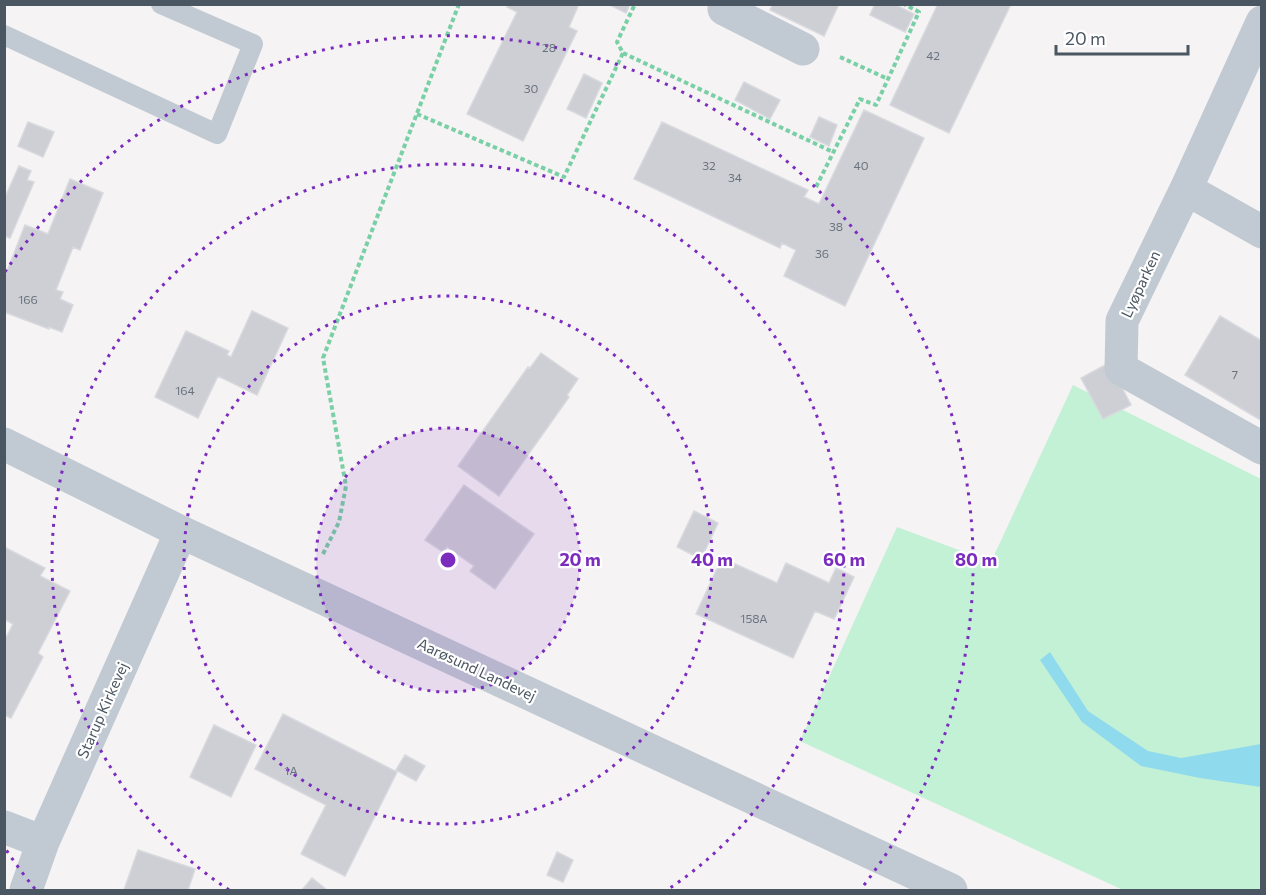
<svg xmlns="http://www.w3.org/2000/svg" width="1266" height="895" font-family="Commissioner,sans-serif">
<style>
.green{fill:#c3f1d5}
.water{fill:#90daee}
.building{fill:#cdcfd5;stroke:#d7d9de;stroke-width:1.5}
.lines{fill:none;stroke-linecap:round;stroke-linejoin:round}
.path{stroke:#7ad0a6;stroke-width:4;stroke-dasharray:4.5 3;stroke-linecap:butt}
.service{stroke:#c1cad2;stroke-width:20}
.minor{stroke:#c1cad2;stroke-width:33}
.tertiary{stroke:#c1cad2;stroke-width:33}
.ring{fill:none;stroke:#7b2cbf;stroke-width:3;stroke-dasharray:3 6}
.labels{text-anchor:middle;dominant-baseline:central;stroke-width:4.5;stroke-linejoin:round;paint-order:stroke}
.number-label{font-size:12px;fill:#6b747e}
.street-label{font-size:15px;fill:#4a5661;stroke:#fff}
.centre{fill:#7b2cbf;stroke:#fff;stroke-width:3}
.ring-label{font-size:18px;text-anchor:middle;font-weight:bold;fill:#7b2cbf;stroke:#fff;stroke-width:4.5;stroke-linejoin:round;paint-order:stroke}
</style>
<rect width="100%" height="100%" fill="#f5f3f3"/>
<path class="green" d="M 1073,385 L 1261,479 L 1261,890 L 1123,890 L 800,741 L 897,527 L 991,562 Z"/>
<path class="water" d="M 1050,652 L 1088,711 L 1148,751 L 1181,758 L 1261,744 L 1261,787 L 1200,778 L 1141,766 L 1082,722 L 1040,660 Z"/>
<path class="building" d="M 508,4 L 579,4 L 569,27 L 577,31 L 523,141 L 467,114 L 517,12 L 507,7 Z
M 608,4 L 630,4 L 626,13 Z
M 773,4 L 839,4 L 824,36 L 770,10 Z
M 875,4 L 894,4 L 914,14 L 905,32 L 870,15 Z
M 938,4 L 1011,4 L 949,133 L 890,105 Z
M 584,74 L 602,83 L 586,118 L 567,109 Z
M 744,82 L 780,100 L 770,119 L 735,100 Z
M 864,110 L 924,138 L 845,306 L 784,276 L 796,250 L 782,243 L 780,248 L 634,179 L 662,122 L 808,190 L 804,197 L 819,204 Z
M 819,117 L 837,125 L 829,146 L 810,137 Z
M 28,122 L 54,132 L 43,157 L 18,146 Z
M 19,166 L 31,171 L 27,180 L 34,182 L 10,238 L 4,236 L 4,200 Z
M 70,179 L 103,193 L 80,250 L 73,247 L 56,290 L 63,292 L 60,299 L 73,305 L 62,332 L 49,327 L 49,329 L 4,312 L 4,279 L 25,225 L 48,234 Z
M 252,311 L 288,328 L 257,395 L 218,376 L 198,418 L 155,397 L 186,331 L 229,351 L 227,355 L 231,357 Z
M 1220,316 L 1262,341 L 1262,421 L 1185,375 Z
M 541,353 L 578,379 L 567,395 L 569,397 L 499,496 L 458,466 L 528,367 L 530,368 Z
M 1109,363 L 1131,405 L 1103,419 L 1081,378 Z
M 464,485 L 534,534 L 495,589 L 470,571 L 474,566 L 447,547 L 443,552 L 425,540 Z
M 694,511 L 718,523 L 701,559 L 677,547 Z
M 4,547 L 45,568 L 40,576 L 70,591 L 38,653 L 43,657 L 11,718 L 4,715 L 4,636 L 7,636 L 13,624 L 4,619 Z
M 722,558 L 777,583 L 786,563 L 829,583 L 836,568 L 854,577 L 834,619 L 815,611 L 793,658 L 696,614 Z
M 283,714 L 397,772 L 345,876 L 301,854 L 326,805 L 255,769 Z
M 214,725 L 256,745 L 231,797 L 190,777 Z
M 405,755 L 425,766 L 416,781 L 396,770 Z
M 138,850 L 195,869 L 188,890 L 124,890 Z
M 557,852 L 573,860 L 563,882 L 547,875 Z
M 312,878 L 327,890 L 302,890 Z"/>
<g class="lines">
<path class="path" d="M 623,53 L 833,152
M 840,57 L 888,79
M 417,114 L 564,177 L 623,53 L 617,42 L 635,4
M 816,187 L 860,99 L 876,105 L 919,12 L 904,4
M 323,554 L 339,522 L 346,486 L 323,358 L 459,4"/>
<path class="service" d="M 4,35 L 217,134 L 253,44 L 161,4"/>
<path class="minor" d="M 726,4 L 724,9 L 803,49
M 1262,22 L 1186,189 L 1122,321 L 1121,369 L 1262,448
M 1186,189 L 1262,232
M 4,827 L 43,842
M 26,890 L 43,842 L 181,532"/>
<path class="tertiary" d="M 4,444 L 181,532 L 951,890"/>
</g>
<circle cx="448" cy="560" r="132" fill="#7b2cbf" fill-opacity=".12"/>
<g class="ring">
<circle cx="448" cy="560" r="132"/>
<circle cx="448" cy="560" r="264"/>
<path d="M229 890A396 396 0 1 1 667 890"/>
<path d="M35 889A528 528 0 0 1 5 848M5 272A528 528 0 1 1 861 889"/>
</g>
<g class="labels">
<g class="number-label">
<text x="549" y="47">28</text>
<text x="933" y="55">42</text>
<text x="531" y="88">30</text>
<text x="709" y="165">32</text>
<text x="861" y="165">40</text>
<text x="735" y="177">34</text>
<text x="836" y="226">38</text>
<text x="822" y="253">36</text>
<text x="28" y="299">166</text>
<text x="1235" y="374">7</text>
<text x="185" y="390">164</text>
<text x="754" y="618">158A</text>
<text x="291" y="770">1A</text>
</g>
<g class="street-label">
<text transform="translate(1140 284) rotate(-65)">Lyøparken</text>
<text transform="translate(477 669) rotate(25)">Aarøsund Landevej</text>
<text transform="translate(102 710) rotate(-66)">Starup Kirkevej</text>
</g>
</g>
<circle cx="448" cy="560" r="9" class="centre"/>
<g class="ring-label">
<text x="580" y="566">20 m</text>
<text x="712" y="566">40 m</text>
<text x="844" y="566">60 m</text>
<text x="976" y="566">80 m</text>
</g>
<rect width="1266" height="895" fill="none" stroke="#4a5661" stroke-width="12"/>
<path d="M1056 45v9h132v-9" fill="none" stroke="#4a5661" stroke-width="3"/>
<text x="1065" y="45" font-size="18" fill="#4a5661" stroke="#ffffff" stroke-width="4.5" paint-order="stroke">20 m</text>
</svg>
